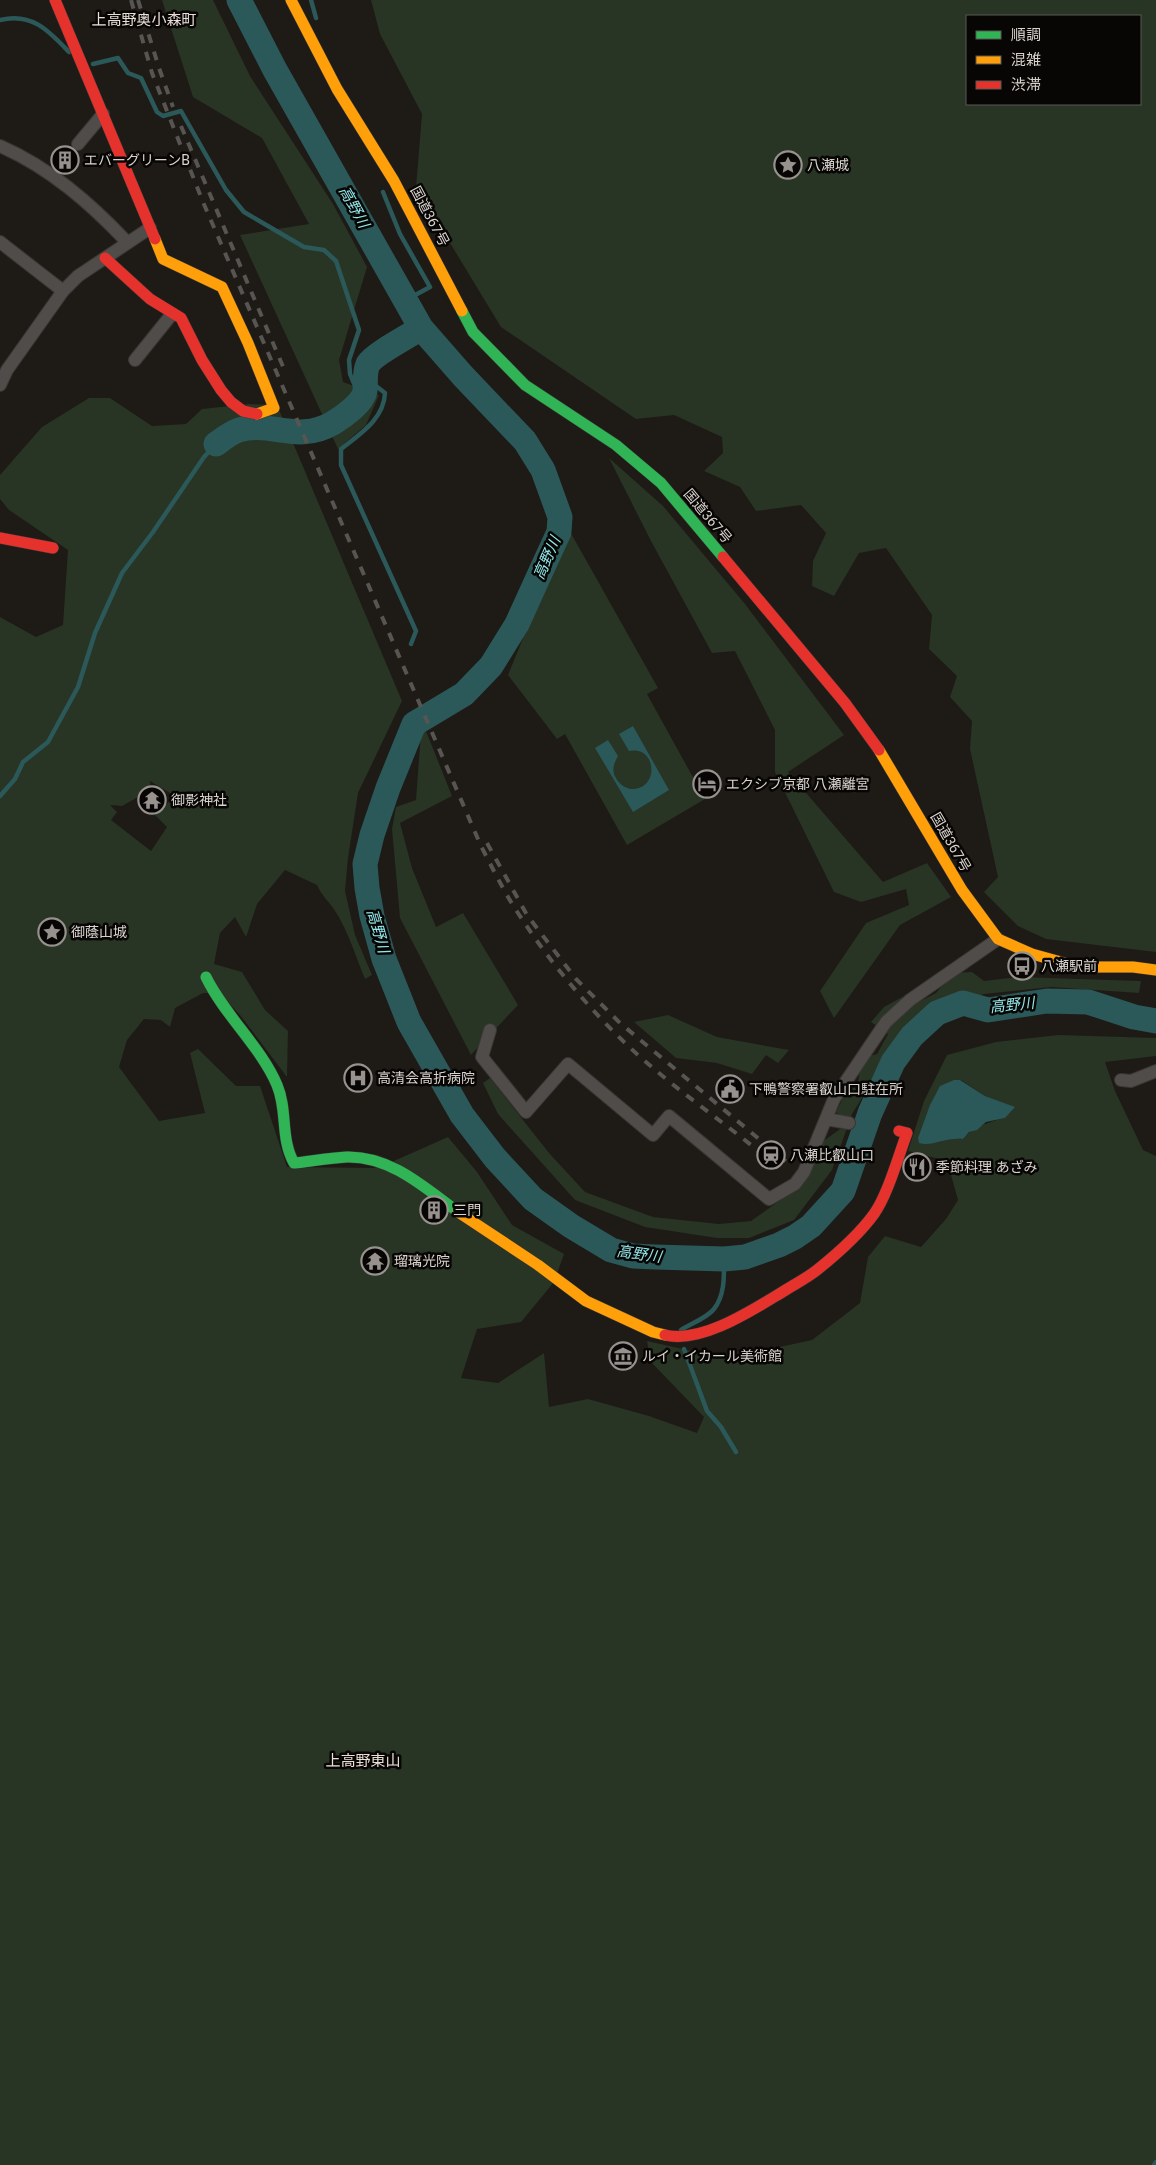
<svg xmlns="http://www.w3.org/2000/svg" width="1156" height="2165" font-family="Roboto,'Noto Sans JP',sans-serif">
<style>
.green{fill:#283424;fill-rule:evenodd}
.water{fill:#2b5858}
.lines{fill:none;stroke-linecap:round;stroke-linejoin:round}
.stream{stroke:#2b5858;stroke-width:4.5}
.river{stroke:#2b5858;stroke-width:25}
.street-casing{stroke:#393634;stroke-width:14}
.fast-casing{stroke:#393634;stroke-width:12}
.slow-casing{stroke:#393634;stroke-width:12}
.jam-casing{stroke:#393634;stroke-width:12}
.street{stroke:#4f4c49;stroke-width:12}
.fast{stroke:#30b455;stroke-width:11}
.slow{stroke:#ff9f0a;stroke-width:11}
.jam{stroke:#e5322d;stroke-width:11}
.rail{stroke:#575552;stroke-width:4;stroke-dasharray:9 9;stroke-linecap:butt}
.labels{text-anchor:middle;dominant-baseline:central;stroke-width:5;stroke-linejoin:round;paint-order:stroke}
.poi-label{font-size:14px;fill:#d8d3ce;stroke:#080604;text-anchor:start}
.street-label{font-size:14px;fill:#d8d3ce;stroke:#080604}
.neighbourhood-label{font-size:15px;fill:#e9dfd6;stroke:#080604}
.water-label{font-size:15px;font-style:italic;fill:#92e8eb;stroke:#080604}
</style>
<rect width="100%" height="100%" fill="#1e1a16"/>
<path class="green" d="M 162,0 L 213,0 L 250,76 L 333,204 L 367,267 L 339,360 L 343,382 L 379,395 L 366,425 L 338,449 L 240,235 L 309,224 L 262,138 L 193,97 Z
M 371,0 L 1156,0 L 1156,952 L 1046,939 L 1018,926 L 984,892 L 998,877 L 970,749 L 972,721 L 950,697 L 957,676 L 929,649 L 932,615 L 886,548 L 859,553 L 834,596 L 812,586 L 813,561 L 826,533 L 801,505 L 756,511 L 740,487 L 704,471 L 723,453 L 722,437 L 674,415 L 636,419 L 501,327 L 416,187 L 422,114 L 380,34 ZM 967,16 L 1140,16 L 1140,104 L 967,104 Z
M 89,398 L 110,398 L 152,426 L 186,424 L 202,409 L 249,404 L 277,405 L 402,701 L 358,793 L 348,858 L 345,891 L 355,935 L 372,975 L 365,979 C 356,957 349,934 337,914 C 331,903 322,897 317,885 L 285,870 L 257,904 L 246,937 L 235,917 L 220,933 L 214,964 L 242,972 L 265,1010 L 288,1031 L 287,1077 L 240,1015 L 219,993 L 203,993 L 175,1008 L 170,1027 L 161,1020 L 144,1019 L 127,1040 L 119,1067 L 159,1121 L 205,1113 L 190,1053 L 198,1049 L 236,1086 L 260,1086 L 287,1167 L 378,1168 L 448,1137 L 477,1172 L 512,1225 L 564,1254 L 554,1282 L 521,1322 L 477,1329 L 461,1378 L 498,1383 L 544,1353 L 549,1407 L 588,1399 L 649,1416 L 697,1433 L 704,1417 L 651,1362 L 647,1341 L 709,1355 L 761,1351 L 812,1340 L 860,1303 L 868,1257 L 885,1236 L 921,1247 L 946,1219 L 958,1200 L 947,1161 L 908,1151 L 924,1101 L 947,1055 L 996,1042 L 1058,1035 L 1156,1038 L 1156,1056 L 1105,1062 L 1115,1091 L 1143,1150 L 1156,1156 L 1156,2165 L 0,2165 L 0,617 L 36,637 L 63,625 L 68,550 L 9,510 L 0,499 L 0,475 L 42,427 ZM 150,781 L 175,796 L 155,815 L 167,827 L 151,851 L 111,820 L 117,812 L 110,805 L 122,806 L 138,797 L 147,800 L 151,790 ZM 961,1080 L 985,1096 L 1010,1106 L 1005,1118 C 992,1121 970,1128 963,1139 L 953,1138 L 939,1140 Z
M 609,458 L 663,506 L 745,604 L 844,735 L 788,772 L 883,882 L 927,863 L 951,897 L 900,925 L 834,1018 L 820,991 L 866,923 L 909,905 L 906,889 L 861,902 L 834,892 L 775,772 L 775,730 L 735,651 L 712,653 L 651,541 Z
M 568,528 L 658,688 L 647,694 L 705,799 L 627,845 L 565,734 L 557,739 L 508,675 Z
M 426,731 L 452,796 L 400,823 L 412,868 L 436,927 L 463,913 L 518,1005 L 471,1055 L 400,918 L 392,829 L 396,807 L 416,800 L 421,732 Z
M 972,972 L 984,981 L 1019,977 L 1141,981 L 1139,993 L 1051,987 L 984,994 L 937,1009 L 898,1040 L 852,1114 L 832,1170 L 794,1220 L 749,1238 L 717,1238 L 645,1227 L 575,1200 L 498,1114 L 483,1083 L 490,1078 L 549,1153 L 585,1192 L 653,1217 L 719,1224 L 751,1221 L 803,1184 L 822,1142 L 843,1127 L 844,1121 L 836,1112 L 846,1092 L 858,1085 L 860,1067 L 866,1057 L 877,1054 L 888,1034 L 871,1022 L 884,1007 L 902,997 L 911,1006 L 936,993 L 952,973 Z
M 668,1015 L 717,1037 L 789,1050 L 778,1063 L 766,1055 L 752,1074 L 717,1063 L 676,1058 L 634,1022 Z"/>
<path class="water" d="M 633,726 L 669,790 L 633,812 L 595,748 L 608,740 L 618,756 C 614,763 611,771 616,778 C 619,784 625,788 631,789 C 660,790 657,745 629,751 L 619,734 Z
M 954,1080 L 960,1080 L 985,1096 L 1015,1107 L 1005,1118 L 986,1122 L 977,1130 L 969,1132 L 963,1139 C 945,1137 932,1147 919,1143 L 918,1138 L 930,1105 L 940,1086 Z"/>
<g class="lines">
<path class="stream" d="M 311,0 L 316,18
M 0,20 C 32,12 49,31 69,52
M 93,64 L 118,58 L 128,73 L 141,78 L 157,112 L 163,116 L 181,111 L 226,190 L 244,212 L 304,247 L 324,250 L 336,261 L 359,330 L 349,360 L 350,374 L 355,386 L 376,386 L 385,393 C 384,419 360,434 341,449 L 341,465 L 416,631 L 411,644
M 383,192 L 400,234 L 430,287 L 406,300
M 0,796 L 15,779 L 23,762 L 48,742 L 78,687 L 95,633 L 122,573 L 153,532 L 204,457 L 216,444
M 681,1330 C 690,1324 707,1318 714,1309 C 725,1295 724,1276 724,1259
M 684,1349 L 707,1411 L 721,1427 L 736,1452
M 1154,2165 L 1156,2162"/>
<path class="river" d="M 239,0 L 275,70 L 421,328 L 463,376 L 525,441 L 543,470 L 560,517 L 559,532 L 542,569 L 517,624 L 491,666 L 464,694 L 414,724 L 388,788 L 372,835 L 365,864 L 367,888 L 372,916 L 384,959 L 409,1022 L 462,1115 L 495,1158 L 533,1199 L 571,1226 L 611,1250 L 633,1256 L 655,1257 L 724,1259 L 745,1257 L 779,1245 L 795,1237 L 811,1226 L 843,1191 L 870,1113 L 893,1062 L 912,1036 L 937,1013 L 963,1003 L 988,1010 L 1047,1001 L 1088,1002 L 1134,1017 L 1156,1021
M 216,444 C 223,439 230,433 239,430 C 270,420 297,444 333,423 C 343,417 363,403 365,391 C 366,382 364,373 368,364 C 374,354 409,336 421,328"/>
<g class="street-casing">
<path id="street" d="M 78,144 L 103,114
M 0,146 C 50,168 90,203 127,242
M 0,242 L 63,291
M 135,360 L 172,314
M 0,385 L 7,370 L 63,291 L 78,276 L 150,228
M 490,1030 L 482,1057 L 526,1112 L 568,1064 L 653,1135 L 669,1116 L 769,1199 L 795,1184 L 804,1172 L 834,1099 L 886,1022 L 910,1000 L 998,939
M 1121,1080 L 1131,1081 L 1156,1071
M 826,1119 L 849,1123"/>
</g>
<g class="fast-casing">
<path id="fast" d="M 462,311 L 473,332 L 525,385 L 616,445 L 661,483 L 723,557
M 206,977 C 225,1016 261,1047 277,1085 C 288,1111 280,1138 294,1163 C 312,1161 330,1158 347,1157 C 391,1156 425,1188 458,1212"/>
</g>
<g class="slow-casing">
<path id="slow" d="M 291,0 L 337,89 L 394,181 L 462,311
M 155,239 L 163,259 L 222,287 L 248,343 L 274,408 L 257,414
M 879,750 L 962,890 L 998,939 L 1032,954 L 1079,967 L 1133,967 L 1156,970
M 458,1212 L 538,1265 L 586,1301 L 653,1332 L 665,1335"/>
</g>
<g class="jam-casing">
<path id="jam" d="M 55,0 L 155,239
M 105,258 L 150,299 L 181,318 L 202,360 L 221,390 L 231,402 L 243,411 L 257,414
M 0,538 L 53,548
M 723,557 L 845,703 L 879,750
M 665,1335 C 702,1344 754,1309 784,1291 C 795,1284 807,1278 817,1270 C 837,1254 858,1236 874,1214 C 888,1194 898,1157 907,1133 L 899,1131"/>
</g>
<use href="#street" class="street"/>
<use href="#fast" class="fast"/>
<use href="#slow" class="slow"/>
<use href="#jam" class="jam"/>
<path class="rail" d="M 131,0 L 152,73 L 203,202 L 481,846 C 494,871 506,896 522,919 C 555,970 606,1029 653,1068 C 695,1104 742,1135 783,1172
M 138,0 L 159,68 L 173,107
M 181,126 L 284,369
M 487,843 L 527,915 L 576,979 L 620,1023 L 789,1164"/>
</g>
<defs>
<g id="building-ring" transform="scale(1.4375)"><circle r="9.5" fill="#080604" stroke="#97928e" stroke-width="1.5"/><path d="M-4-6H4V6H1V3H-1V6H-4ZM-2.5-4.3h1.7v1.8h-1.7ZM.8-4.3h1.7v1.8H.8ZM-2.5-1h1.7V.8h-1.7ZM.8-1h1.7V.8H.8Z" fill="#97928e"/></g>
<g id="sight-ring" transform="scale(1.4375)"><circle r="9.5" fill="#080604" stroke="#97928e" stroke-width="1.5"/><path d="M0-6L1.8-2.2L6-1.7L2.9 1.2L3.7 5.4L0 3.3L-3.7 5.4L-2.9 1.2L-6-1.7L-1.8-2.2Z" fill="#97928e"/></g>
<g id="hotel-ring" transform="scale(1.4375)"><circle r="9.5" fill="#080604" stroke="#97928e" stroke-width="1.5"/><path d="M-6-4.5h1.5V1H6V5H4.5V3h-9V5H-6ZM-4 0a1.8 1.8 0 1 1 3.6 0ZM.5 0V-2.5h3Q6-2.5 6 0Z" fill="#97928e"/></g>
<g id="temple-ring" transform="scale(1.4375)"><circle r="9.5" fill="#080604" stroke="#97928e" stroke-width="1.5"/><path d="M0-6L5-2H3V0L6.5 2.5H4V6H1.5V3h-3V6H-4V2.5H-6.5L-3 0V-2H-5Z" fill="#97928e"/></g>
<g id="bus-ring" transform="scale(1.4375)"><circle r="9.5" fill="#080604" stroke="#97928e" stroke-width="1.5"/><path d="M-5-6H5V4H4V6H2V4H-2V6H-4V4H-5ZM-3.5-4V0h7V-4ZM-3.5 1.2v1.5H-2V1.2ZM2 1.2v1.5H3.5V1.2Z" fill="#97928e"/></g>
<g id="hospital-ring" transform="scale(1.4375)"><circle r="9.5" fill="#080604" stroke="#97928e" stroke-width="1.5"/><path d="M-5-5h3v3.5h4V-5h3V5h-3V1.5h-4V5h-3Z" fill="#97928e"/></g>
<g id="civic-ring" transform="scale(1.4375)"><circle r="9.5" fill="#080604" stroke="#97928e" stroke-width="1.5"/><path d="M-.6-6.5H3V-4.5H.6V-3L4-1V1h2V6H-6V1h2V-1L-.6-3ZM-1.2 2.5V6h2.4V2.5Z" fill="#97928e"/></g>
<g id="station-ring" transform="scale(1.4375)"><circle r="9.5" fill="#080604" stroke="#97928e" stroke-width="1.5"/><path d="M-3-6H3Q5-6 5-4V2Q5 4 3 4L4.5 6H3L1.5 4h-3L-3 6H-4.5L-3 4Q-5 4-5 2V-4Q-5-6-3-6ZM-3.5-4v3h7v-3ZM-3.5 1v1.5H-2V1ZM2 1v1.5H3.5V1Z" fill="#97928e"/></g>
<g id="restaurant-ring" transform="scale(1.4375)"><circle r="9.5" fill="#080604" stroke="#97928e" stroke-width="1.5"/><path d="M-5-6h1v4h1v-4h1v4h1v-4h1v5L-1.5 .5V6h-2V.5L-5-1ZM5-6V6H3V1.5H1.5Q1.5-4 5-6Z" fill="#97928e"/></g>
<g id="museum-ring" transform="scale(1.4375)"><circle r="9.5" fill="#080604" stroke="#97928e" stroke-width="1.5"/><path d="M0-6L6-3V-2H-6V-3ZM-5-1h2V3h-2ZM-1-1h2V3h-2ZM3-1h2V3H3ZM-6 4H6V6H-6Z" fill="#97928e"/></g>
</defs>
<g fill-rule="evenodd">
<use href="#building-ring" x="65" y="160"/>
<use href="#sight-ring" x="788" y="165"/>
<use href="#hotel-ring" x="707" y="784"/>
<use href="#temple-ring" x="152" y="800"/>
<use href="#sight-ring" x="52" y="932"/>
<use href="#bus-ring" x="1022" y="966"/>
<use href="#hospital-ring" x="358" y="1078"/>
<use href="#civic-ring" x="730" y="1089"/>
<use href="#station-ring" x="771" y="1155"/>
<use href="#restaurant-ring" x="917" y="1167"/>
<use href="#building-ring" x="434" y="1210"/>
<use href="#temple-ring" x="375" y="1261"/>
<use href="#museum-ring" x="623" y="1356"/>
</g>
<g class="labels">
<g class="poi-label">
<text x="84" y="160">エバーグリーンB</text>
<text x="807" y="165">八瀬城</text>
<text x="726" y="784">エクシブ京都 八瀬離宮</text>
<text x="171" y="800">御影神社</text>
<text x="71" y="932">御蔭山城</text>
<text x="1041" y="966">八瀬駅前</text>
<text x="377" y="1078">高清会高折病院</text>
<text x="749" y="1089">下鴨警察署叡山口駐在所</text>
<text x="790" y="1155">八瀬比叡山口</text>
<text x="936" y="1167">季節料理 あざみ</text>
<text x="453" y="1210">三門</text>
<text x="394" y="1261">瑠璃光院</text>
<text x="642" y="1356">ルイ・イカール美術館</text>
</g>
<g class="street-label">
<text transform="translate(430 216) rotate(62)">国道367号</text>
<text transform="translate(708 516) rotate(50)">国道367号</text>
<text transform="translate(951 842) rotate(60)">国道367号</text>
</g>
<g class="neighbourhood-label">
<text x="144" y="20">上高野奥小森町</text>
<text x="363" y="1761">上高野東山</text>
</g>
<g class="water-label">
<text transform="translate(354 207) rotate(61)">高野川</text>
<text transform="translate(547 558) rotate(-66)">高野川</text>
<text transform="translate(378 931) rotate(74)">高野川</text>
<text transform="translate(1012 1005) rotate(-6)">高野川</text>
<text transform="translate(639 1254) rotate(8)">高野川</text>
</g>
</g>
<rect x="966" y="15" width="175" height="90" fill="#080604" stroke="#5b5855"/>
<rect x="976" y="31" width="25" height="8" fill="#30b455" stroke="#5b5855"/>
<text x="1011" y="40" font-size="15" fill="#d8d3ce">順調</text>
<rect x="976" y="56" width="25" height="8" fill="#ff9f0a" stroke="#5b5855"/>
<text x="1011" y="65" font-size="15" fill="#d8d3ce">混雑</text>
<rect x="976" y="81" width="25" height="8" fill="#e5322d" stroke="#5b5855"/>
<text x="1011" y="90" font-size="15" fill="#d8d3ce">渋滞</text>
</svg>
